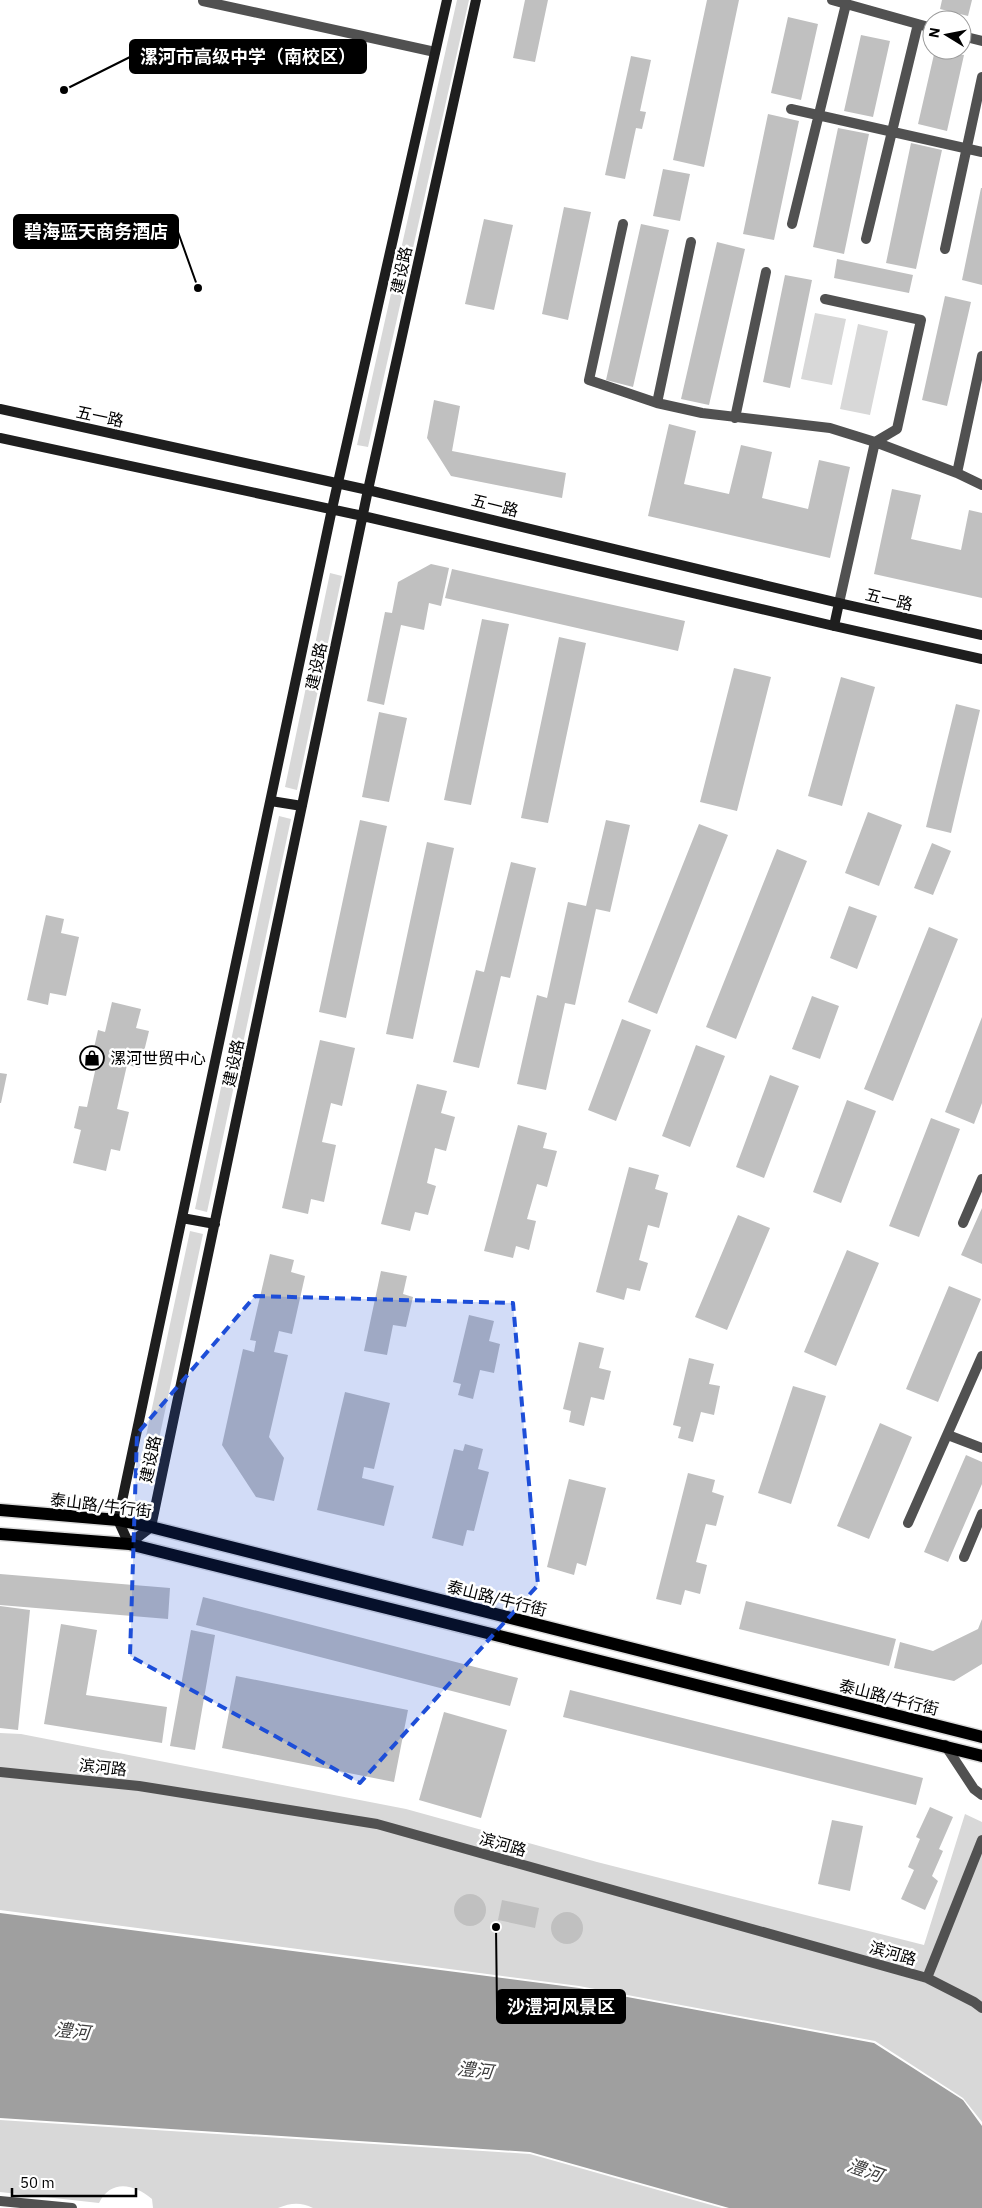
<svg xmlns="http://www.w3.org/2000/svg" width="982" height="2208" font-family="'IBM Plex Sans','Noto Sans SC',sans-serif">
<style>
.green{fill:#d8d8d8}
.water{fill:#9f9f9f}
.building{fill:#c0c0c0}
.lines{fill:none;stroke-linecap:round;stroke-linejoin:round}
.primary-casing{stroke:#dbdbdb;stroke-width:15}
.street{stroke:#515151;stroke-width:10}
.secondary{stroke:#1e1e1e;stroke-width:10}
.primary{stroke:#000;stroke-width:12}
.marked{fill:#1d4ed8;fill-opacity:0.2;stroke:#1d4ed8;stroke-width:4;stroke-dasharray:10 6;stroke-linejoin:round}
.labels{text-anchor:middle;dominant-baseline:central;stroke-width:5;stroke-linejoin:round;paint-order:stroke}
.street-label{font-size:16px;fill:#000;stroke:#fff}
.poi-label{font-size:16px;fill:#000;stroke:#fff;text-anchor:start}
.water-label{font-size:18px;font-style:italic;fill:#404040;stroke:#fff}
.leader{fill:none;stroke:#000;stroke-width:2}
.callout-dot{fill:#000;stroke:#fff;stroke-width:2}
.callout{fill:#000;stroke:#000;stroke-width:2}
.callout-label{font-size:18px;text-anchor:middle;font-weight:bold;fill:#fff}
</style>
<rect width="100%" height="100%" fill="#fff"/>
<path class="green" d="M 457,0 L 469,0 L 368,447 L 357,445 Z
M 815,313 L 846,319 L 832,385 L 801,379 Z
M 858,324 L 888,331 L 870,415 L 840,409 Z
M 330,573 L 342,576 L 297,790 L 285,787 Z
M 279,816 L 291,819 L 207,1212 L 195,1209 Z
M 190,1231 L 203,1234 L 153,1467 L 140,1464 Z
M 0,1733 L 21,1734 L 406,1809 L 597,1862 L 924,1945 L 965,1814 L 982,1822 L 982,2122 L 963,2098 L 875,2041 L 579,1986 L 0,1910 Z
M 0,2120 L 530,2154 L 722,2208 L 313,2208 C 300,2202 291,2203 278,2208 L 153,2208 L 152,2199 C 134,2184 111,2179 99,2203 L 0,2192 Z"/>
<path class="water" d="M 0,1913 L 579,1988 L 874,2043 L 963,2100 L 982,2126 L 982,2208 L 729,2208 L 530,2152 L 0,2118 Z"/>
<path class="building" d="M 525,0 L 548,0 L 535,62 L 513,58 Z
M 707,0 L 739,0 L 704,167 L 673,160 Z
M 942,0 L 972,0 L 968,16 L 940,9 Z
M 788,17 L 818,24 L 801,100 L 771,93 Z
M 861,35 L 890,41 L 873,117 L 844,111 Z
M 935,50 L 964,55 L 947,131 L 918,124 Z
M 631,56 L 651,60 L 640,111 L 646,112 L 642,129 L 636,128 L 625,179 L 605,175 Z
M 768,114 L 799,121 L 774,240 L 743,234 Z
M 838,128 L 869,134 L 844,254 L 813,247 Z
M 911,143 L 942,150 L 916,269 L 886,263 Z
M 663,169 L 690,174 L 680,221 L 653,216 Z
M 981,188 L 982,188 L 982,285 L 962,280 Z
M 564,207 L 591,212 L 568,320 L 542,314 Z
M 484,219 L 513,225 L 494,310 L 465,304 Z
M 641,224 L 669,230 L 633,387 L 606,380 Z
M 717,242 L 745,249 L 709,405 L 681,399 Z
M 837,259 L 913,275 L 909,293 L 834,278 Z
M 785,275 L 812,280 L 790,388 L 763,382 Z
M 945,296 L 971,302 L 947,406 L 922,400 Z
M 434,400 L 460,406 L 452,451 L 566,473 L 562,498 L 451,476 L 427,438 Z
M 669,424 L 696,431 L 684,484 L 729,494 L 741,445 L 772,452 L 762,498 L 808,509 L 819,460 L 850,467 L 830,558 L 648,516 Z
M 892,489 L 921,495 L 911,539 L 961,550 L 969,510 L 982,513 L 982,598 L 874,574 Z
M 431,564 L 449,568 L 441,606 L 429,603 L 424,630 L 401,625 L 384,705 L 367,701 L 385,612 L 392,613 L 398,582 Z
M 452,569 L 685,621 L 678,651 L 445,598 Z
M 482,619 L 509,624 L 471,805 L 444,800 Z
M 559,637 L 586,643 L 548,823 L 521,818 Z
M 734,668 L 771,677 L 737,811 L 700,802 Z
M 841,677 L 875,687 L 842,806 L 808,796 Z
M 956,704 L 980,710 L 951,833 L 926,827 Z
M 379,712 L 407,718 L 389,802 L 362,797 Z
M 868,812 L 902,825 L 879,886 L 845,873 Z
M 360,820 L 387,826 L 346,1018 L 319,1012 Z
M 606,820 L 630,825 L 610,912 L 596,909 L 575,1005 L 565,1003 L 546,1090 L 517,1084 L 537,995 L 547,998 L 568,902 L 586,906 Z
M 699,824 L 728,835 L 657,1014 L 628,1002 Z
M 427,842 L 454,848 L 413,1039 L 386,1034 Z
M 932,843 L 951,851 L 933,895 L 914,888 Z
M 777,849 L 807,861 L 736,1039 L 706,1027 Z
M 511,862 L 536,868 L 510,978 L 501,976 L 479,1068 L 453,1062 L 476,970 L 484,972 Z
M 849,906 L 877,916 L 857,969 L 830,958 Z
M 46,915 L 64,919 L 61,933 L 79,937 L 66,996 L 50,993 L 48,1005 L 27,1000 Z
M 929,927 L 958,939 L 893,1101 L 864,1089 Z
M 812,996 L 839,1006 L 820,1059 L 792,1049 Z
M 112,1002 L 141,1009 L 136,1028 L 149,1031 L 140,1068 L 127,1065 L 117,1109 L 129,1112 L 120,1151 L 111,1149 L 106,1171 L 73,1163 L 81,1130 L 74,1128 L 79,1106 L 87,1107 L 100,1049 L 94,1048 L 98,1030 L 105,1032 Z
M 982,1017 L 982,1103 L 974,1124 L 945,1112 Z
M 622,1019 L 651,1030 L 616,1121 L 588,1110 Z
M 320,1040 L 355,1048 L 342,1106 L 331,1103 L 322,1142 L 336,1145 L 324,1202 L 311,1199 L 308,1214 L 282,1208 Z
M 696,1045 L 725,1056 L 690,1147 L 662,1136 Z
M 0,1073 L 7,1074 L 1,1103 L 0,1103 Z
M 770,1075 L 799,1086 L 764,1178 L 736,1167 Z
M 417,1084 L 447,1091 L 441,1113 L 455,1117 L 446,1151 L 435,1148 L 427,1183 L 436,1186 L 428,1215 L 415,1212 L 410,1231 L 381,1224 Z
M 847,1100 L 876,1111 L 841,1203 L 813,1192 Z
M 931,1118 L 960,1129 L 919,1237 L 889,1226 Z
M 518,1125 L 547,1133 L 543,1148 L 557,1151 L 547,1187 L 537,1184 L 527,1219 L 536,1221 L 529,1250 L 516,1246 L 513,1258 L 484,1251 Z
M 629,1167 L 659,1175 L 655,1189 L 668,1193 L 659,1228 L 648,1225 L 639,1260 L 648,1263 L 640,1291 L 627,1288 L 624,1300 L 596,1292 Z
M 982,1208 L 982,1264 L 961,1255 Z
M 738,1215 L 770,1228 L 727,1330 L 695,1317 Z
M 847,1250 L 879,1263 L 836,1366 L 804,1352 Z
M 270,1254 L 294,1260 L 291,1272 L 305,1276 L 292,1334 L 279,1331 L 274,1352 L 288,1355 L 269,1437 L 284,1458 L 274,1501 L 256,1497 L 222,1445 L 243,1349 L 254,1352 L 256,1341 L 250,1340 Z
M 381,1271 L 407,1276 L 403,1294 L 413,1297 L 406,1327 L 393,1325 L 387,1355 L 364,1351 Z
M 949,1286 L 981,1299 L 938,1402 L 906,1389 Z
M 469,1315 L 494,1321 L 489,1341 L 500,1344 L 494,1373 L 480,1370 L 473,1399 L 458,1395 L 461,1384 L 453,1382 Z
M 579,1342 L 604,1348 L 599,1368 L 611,1371 L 604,1400 L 591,1397 L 584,1426 L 569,1422 L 571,1411 L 563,1409 Z
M 689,1358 L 714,1364 L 709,1384 L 720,1386 L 714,1415 L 701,1412 L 693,1442 L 678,1438 L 681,1427 L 673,1425 Z
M 793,1386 L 826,1396 L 791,1504 L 758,1493 Z
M 345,1392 L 390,1403 L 374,1469 L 364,1467 L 362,1478 L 394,1486 L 384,1526 L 317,1510 Z
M 880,1423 L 912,1437 L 869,1539 L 837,1526 Z
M 465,1444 L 483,1449 L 478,1469 L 489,1472 L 474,1531 L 467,1530 L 463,1546 L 432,1538 L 454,1449 L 463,1451 Z
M 966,1455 L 982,1462 L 982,1484 L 948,1562 L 924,1552 Z
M 688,1473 L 715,1480 L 712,1492 L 724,1496 L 716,1526 L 706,1524 L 696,1562 L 707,1565 L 700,1594 L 685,1590 L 681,1605 L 656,1599 Z
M 569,1479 L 606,1488 L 586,1566 L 577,1563 L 574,1575 L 547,1567 Z
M 0,1574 L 170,1588 L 168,1619 L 0,1605 Z
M 203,1597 L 518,1678 L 510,1706 L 196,1625 Z
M 746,1601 L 896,1639 L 889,1666 L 739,1629 Z
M 0,1606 L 30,1610 L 18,1730 L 0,1728 Z
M 982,1619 L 982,1664 L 954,1681 L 894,1668 L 900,1642 L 933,1651 L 978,1629 Z
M 61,1624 L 97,1630 L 86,1695 L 167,1707 L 162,1743 L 44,1724 Z
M 191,1630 L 215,1635 L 195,1750 L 170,1746 Z
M 236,1676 L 408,1710 L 394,1782 L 222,1748 Z
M 570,1690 L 923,1778 L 916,1805 L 563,1717 Z
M 444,1712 L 507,1730 L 481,1818 L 419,1800 Z
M 930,1807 L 953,1817 L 939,1849 L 943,1851 L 932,1876 L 938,1881 L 925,1910 L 901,1899 L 914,1870 L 908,1867 L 920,1839 L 916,1837 Z
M 832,1820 L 863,1826 L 850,1891 L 818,1884 Z
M454 1910a16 16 0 1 1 32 0a16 16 0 1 1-32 0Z
M 502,1900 L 539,1908 L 535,1928 L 498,1920 Z
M551 1928a16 16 0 1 1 32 0a16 16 0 1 1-32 0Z"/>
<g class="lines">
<g class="primary-casing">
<path id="primary" d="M 0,1510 L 118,1520 L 151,1527 L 982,1737
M 0,1534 L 129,1544 L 982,1756"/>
</g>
<path class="street" d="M 832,0 L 932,28
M 203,1 L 435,52
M 962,36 L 982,41
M 791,109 L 982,152
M 623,224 L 589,380 L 657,403 L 702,413 L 830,428 L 875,442 L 957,473 L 982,485
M 792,224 L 846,4
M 866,239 L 918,24
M 945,249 L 982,77
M 825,299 L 921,320 L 897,429 L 875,442 L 839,603
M 657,403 L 691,242
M 735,418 L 766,272
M 957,473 L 982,356
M 963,1223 L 982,1179
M 948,1435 L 982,1448
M 908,1523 L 982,1356
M 964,1557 L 982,1514
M 945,1745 L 974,1789 L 982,1795
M 0,1772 L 139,1786 L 377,1824 L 927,1978 L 974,2002 L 982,2008
M 927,1978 L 982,1840
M 0,2201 L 72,2208"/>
<path class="secondary" d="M 447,0 L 332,509 L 118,1520 L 129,1544 L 151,1527 L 368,490 L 476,0
M 0,409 L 368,490 L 839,603 L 982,635
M 0,438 L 363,516 L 834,626 L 982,659
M 834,626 L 839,603
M 271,801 L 302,806
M 182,1218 L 215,1224"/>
<use href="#primary" class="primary"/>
</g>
<path class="marked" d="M 255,1296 L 513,1303 L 538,1585 L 360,1783 L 130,1656 L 137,1434 Z"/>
<defs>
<g id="shop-ring" transform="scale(1.25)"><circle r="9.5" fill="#fff" stroke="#000" stroke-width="1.5"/><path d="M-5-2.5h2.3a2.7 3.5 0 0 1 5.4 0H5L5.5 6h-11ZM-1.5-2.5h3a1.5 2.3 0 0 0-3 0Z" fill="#000"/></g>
</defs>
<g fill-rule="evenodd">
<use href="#shop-ring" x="92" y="1058"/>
</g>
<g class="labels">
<g class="street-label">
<text transform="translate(401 270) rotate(-78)">建设路</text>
<text transform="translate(100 416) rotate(12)">五一路</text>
<text transform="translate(495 505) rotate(14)">五一路</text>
<text transform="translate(889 599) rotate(13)">五一路</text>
<text transform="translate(316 666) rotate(-78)">建设路</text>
<text transform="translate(233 1063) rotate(-78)">建设路</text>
<text transform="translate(150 1459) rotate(-78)">建设路</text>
<text transform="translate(101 1505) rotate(7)">泰山路/牛行街</text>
<text transform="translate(497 1598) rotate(14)">泰山路/牛行街</text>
<text transform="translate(889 1697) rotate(14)">泰山路/牛行街</text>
<text transform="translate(103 1767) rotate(6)">滨河路</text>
<text transform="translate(503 1844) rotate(16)">滨河路</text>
<text transform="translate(893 1953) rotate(16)">滨河路</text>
</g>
<g class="poi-label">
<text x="110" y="1058">漯河世贸中心</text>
</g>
<g class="water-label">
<text transform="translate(72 2031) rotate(6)">澧河</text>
<text transform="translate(475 2070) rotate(6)">澧河</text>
<text transform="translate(865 2170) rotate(19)">澧河</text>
</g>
</g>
<path class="leader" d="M64 90L130 57M198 288L178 232M496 1927L497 2007"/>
<g class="callout-dot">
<circle cx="64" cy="90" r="5"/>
<circle cx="198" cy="288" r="5"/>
<circle cx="496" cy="1927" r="5"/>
</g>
<g class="callout">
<rect x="130" y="40" width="236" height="33" rx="5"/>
<rect x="14" y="215" width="164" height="33" rx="5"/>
<rect x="497" y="1990" width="128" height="33" rx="5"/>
</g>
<g class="callout-label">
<text x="248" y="63">漯河市高级中学（南校区）</text>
<text x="96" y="238">碧海蓝天商务酒店</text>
<text x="561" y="2013">沙澧河风景区</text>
</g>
<g transform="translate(947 35) rotate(280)"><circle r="24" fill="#ffffff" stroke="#999999"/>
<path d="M0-4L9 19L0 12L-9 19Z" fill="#000000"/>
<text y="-8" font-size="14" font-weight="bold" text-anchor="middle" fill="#000000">N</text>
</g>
<path d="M12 2188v8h124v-8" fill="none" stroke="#000000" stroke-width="2.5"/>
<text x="20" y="2188" font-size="15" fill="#000000" stroke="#ffffff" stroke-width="4" paint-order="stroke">50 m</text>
</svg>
